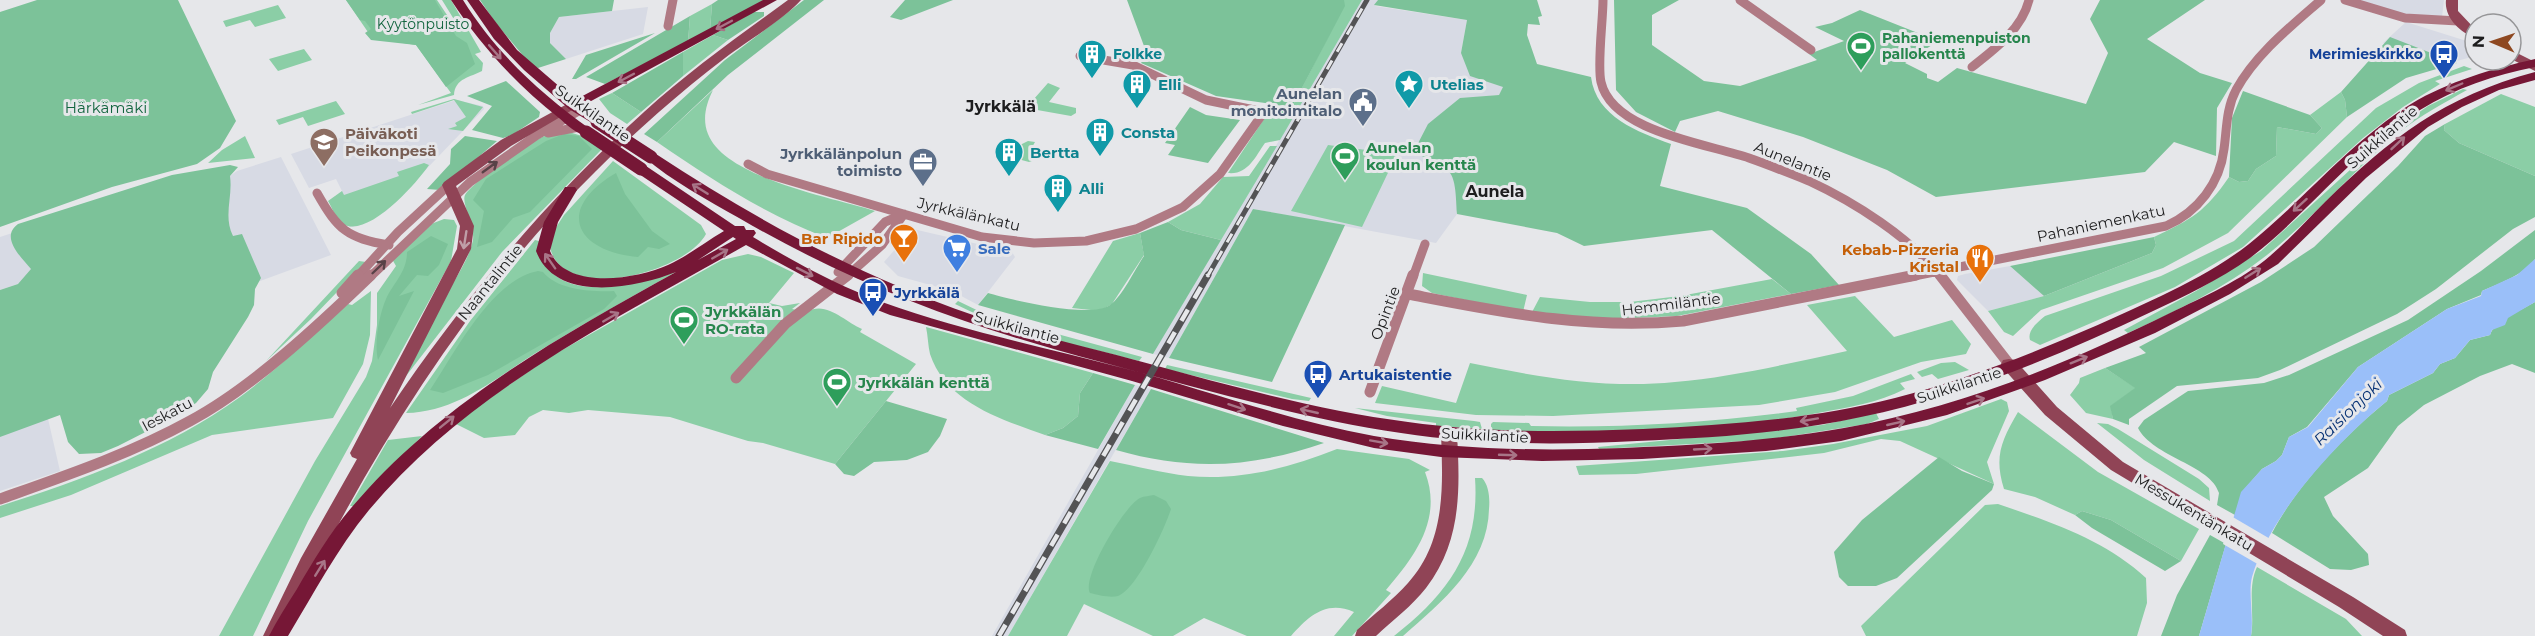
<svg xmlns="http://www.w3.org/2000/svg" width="2535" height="636" font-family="Montserrat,sans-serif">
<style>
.built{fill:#d7dae4}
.green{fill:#8bcea6}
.forest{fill:#7cc299}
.water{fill:#9abff9}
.pier{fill:#e6e7ea}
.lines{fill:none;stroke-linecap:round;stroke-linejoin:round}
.street-far1{stroke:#b07a84;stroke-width:9}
.street{stroke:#b07a84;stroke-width:11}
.secondary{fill:#904456;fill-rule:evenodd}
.primary{fill:#761736;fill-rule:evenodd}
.rail-far1-casing{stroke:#535355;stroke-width:5}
.rail-casing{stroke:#535355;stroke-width:7}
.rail-far1{stroke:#e6e7ea;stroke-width:3;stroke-dasharray:10;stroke-linecap:butt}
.rail{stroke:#e6e7ea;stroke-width:4.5;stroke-dasharray:13;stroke-linecap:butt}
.primary-bridge{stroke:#761736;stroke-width:13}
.oneway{stroke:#a87587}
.oneway2{stroke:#584247}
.oneway3{stroke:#bf9ea7}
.labels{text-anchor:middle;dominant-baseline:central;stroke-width:6;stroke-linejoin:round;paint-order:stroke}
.far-park-label{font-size:14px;fill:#12653f;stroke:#e6e7ea}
.far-leisure-label{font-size:14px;font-weight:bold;fill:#27864d;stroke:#e6e7ea;text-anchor:start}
.far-culture-label{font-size:14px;font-weight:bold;fill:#0d838f;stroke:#e6e7ea;text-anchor:start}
.far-transit-label{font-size:14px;font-weight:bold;fill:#164399;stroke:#e6e7ea;text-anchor:end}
.culture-label{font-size:15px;font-weight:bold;fill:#0d838f;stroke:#e6e7ea;text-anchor:start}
.service-label{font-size:15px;font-weight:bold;fill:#4e5e75;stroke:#e6e7ea;text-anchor:end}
.park-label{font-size:15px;fill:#12653f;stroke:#e6e7ea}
.street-label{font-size:15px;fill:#1d1d1e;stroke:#e6e7ea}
.education-label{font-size:15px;font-weight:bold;fill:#785e54;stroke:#e6e7ea;text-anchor:start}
.leisure-label{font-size:15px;font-weight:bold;fill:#27864d;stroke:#e6e7ea;text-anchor:start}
.food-label{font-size:15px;font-weight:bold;fill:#c56008;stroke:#e6e7ea;text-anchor:end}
.shop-label{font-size:15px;font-weight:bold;fill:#366cbe;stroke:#e6e7ea;text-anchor:start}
.transit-label{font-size:15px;font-weight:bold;fill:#164399;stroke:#e6e7ea;text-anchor:start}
.neighbourhood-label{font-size:16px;font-weight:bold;fill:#1d1d1e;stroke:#e6e7ea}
.water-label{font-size:16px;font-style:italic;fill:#073275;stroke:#e6e7ea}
</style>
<rect width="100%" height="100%" fill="#e6e7ea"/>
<path class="built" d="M 1362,0 L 1378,0 L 1375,6 L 1467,20 L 1461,53 L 1504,87 L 1499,95 L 1459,99 L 1414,153 L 1442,163 L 1456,180 L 1457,214 L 1436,243 L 1253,209 L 1169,358 L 1153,354 Z
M 2356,0 L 2444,0 L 2442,17 L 2419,18 Z
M 648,7 L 643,34 L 566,59 L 550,43 L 550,33 L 559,17 Z
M 2406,22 L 2473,43 L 2475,56 L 2446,64 L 2383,43 Z
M 456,100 L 483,106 L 484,109 L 386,211 L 358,226 L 350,227 L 340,222 L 330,203 L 342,191 L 336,179 L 309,188 L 291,154 Z
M 281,157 L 331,255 L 249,285 L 209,191 L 237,171 Z
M 58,218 L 72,266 L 0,290 L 0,237 Z
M 913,229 L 1012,252 L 1015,257 L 978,305 L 952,291 L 898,276 L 884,262 Z
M 2010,266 L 2044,296 L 1988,311 L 1957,280 L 1958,276 L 1965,274 Z
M 1135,385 L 1151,389 L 1008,636 L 992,636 Z
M 0,400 L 46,410 L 60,471 L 0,491 Z"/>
<path class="green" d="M 346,0 L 437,0 L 453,24 L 455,21 L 442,0 L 451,0 L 481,52 L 475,54 L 483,63 L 482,71 C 471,77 455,78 454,95 L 418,105 L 451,93 L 416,45 L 372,38 Z
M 1344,0 L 1362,0 L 1280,140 L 1265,143 C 1255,157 1248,175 1228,173 L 1274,104 L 1292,107 L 1344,6 Z
M 712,4 L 710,30 L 688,42 L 690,16 Z
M 278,5 L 286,18 L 255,27 L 250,20 L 226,27 L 223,21 Z
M 713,35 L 728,40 L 683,76 L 683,52 Z
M 304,49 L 312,60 L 278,71 L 269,59 Z
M 2464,66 L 2472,69 L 2435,81 L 2440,84 L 2403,107 L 2363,138 L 2243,247 L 2175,287 L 2040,345 L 2030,340 C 2027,330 2038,322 2045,316 L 2161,276 L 2234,241 L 2376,108 L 2419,83 Z
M 1048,83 L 1060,88 L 1049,102 L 1076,108 L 1076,113 L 1071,116 L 1026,108 Z
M 2463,89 L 2467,90 C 2444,103 2421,115 2401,131 C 2354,169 2315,217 2267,255 C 2225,288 2176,311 2128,333 L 2124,330 L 2196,291 L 2261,251 L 2395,129 L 2428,106 Z
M 713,90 C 706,104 702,119 708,134 C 725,178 833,198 875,211 L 827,238 C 766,215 711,179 657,142 Z
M 2341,92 L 2345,100 L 2347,117 L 2228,233 L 2163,268 L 2041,310 L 2013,336 L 2004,332 L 1988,311 L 2044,296 L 2152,253 L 2156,245 L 2154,237 C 2192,219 2205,212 2229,177 L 2239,182 L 2248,181 L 2256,169 L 2276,156 L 2277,127 L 2316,134 L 2322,128 L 2310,115 Z
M 612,93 L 641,112 L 627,124 L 610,113 L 599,99 Z
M 2501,94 L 2535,107 L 2535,176 L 2459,143 L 2444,130 L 2445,124 Z
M 454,99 L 483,107 L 463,131 L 448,129 L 457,126 L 455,123 L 466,117 L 454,100 L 412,114 L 411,112 Z
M 336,101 L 345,114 L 308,126 L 303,117 L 279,125 L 276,120 Z
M 569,132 L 582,136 L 602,149 L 502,252 L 406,376 C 418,348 432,321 447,294 C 456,277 469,259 473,240 C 475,226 461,203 465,195 C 471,183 528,144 542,137 C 551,133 560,133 569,132 Z
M 245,136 L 255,158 L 208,163 L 222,150 Z
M 1028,141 L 1035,142 L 1030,151 L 1046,156 L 1029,162 L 1007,156 L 1011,152 L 1022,150 L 1020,145 Z
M 1328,145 L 1397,154 L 1362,227 L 1291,211 Z
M 1270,146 L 1277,146 L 1221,240 L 1181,230 L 1168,222 L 1200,204 L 1223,177 L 1249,176 Z
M 613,161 L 701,225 L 706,234 C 685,273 562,305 550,247 L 555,229 L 564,215 Z
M 424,163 L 429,165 C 416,184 373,232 348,226 C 337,224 333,209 328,201 L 342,191 L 344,195 L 399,176 L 397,172 Z
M 444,219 L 454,220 L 457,226 L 451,261 L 308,521 L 253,636 L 219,636 L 315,461 L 366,377 L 372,361 L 377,325 L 377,293 L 396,266 L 392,259 L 431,224 Z
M 1140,233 L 1144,255 L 1112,304 L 1100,311 L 1072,308 L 1113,241 Z
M 535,240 L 539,241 C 544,311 641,285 683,268 C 636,294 590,320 544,348 C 500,374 460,412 406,413 L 470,321 Z
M 748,254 L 761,257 L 794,273 L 769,303 L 782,306 L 800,303 L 792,309 L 807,312 C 826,300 845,322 862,329 L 860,332 L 916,364 L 835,464 L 763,443 L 748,441 L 670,417 L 588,410 L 569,413 L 543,410 L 529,417 L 515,435 L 484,438 L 454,423 L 548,358 L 722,260 Z
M 359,261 L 366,262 L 311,319 L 266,361 Z
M 1423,273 L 1527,295 L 1523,312 L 1432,293 L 1422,286 Z
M 1772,279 L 1791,294 L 1677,316 L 1635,318 L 1630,302 L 1680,296 Z
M 371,291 L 370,335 L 363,364 L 333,418 L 212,435 L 71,495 L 0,518 L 0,506 C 82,480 170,448 240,397 C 278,369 312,335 348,304 L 352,305 Z
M 1855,296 L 1894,337 L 1952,320 L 1971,344 L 1966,354 L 1921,362 L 1835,392 L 1759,405 L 1553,416 L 1476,415 L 1375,403 L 1382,386 L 1456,403 L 1470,363 C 1538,377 1606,389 1675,382 C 1733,377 1791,363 1847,351 L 1807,305 Z
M 1540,297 L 1590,302 L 1623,302 L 1630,321 L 1531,314 Z
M 958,301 L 987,315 L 1142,357 L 1139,361 C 1078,345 1011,333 955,304 Z
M 926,327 L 1093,373 L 1080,393 L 1078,416 L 1063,428 L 1045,435 C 1003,420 946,403 930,354 C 928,346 928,336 926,327 Z
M 1955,362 L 1969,370 L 1938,379 L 1932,374 L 1922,377 L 1917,372 L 1941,363 Z
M 1167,365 L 1311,398 L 1309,401 L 1292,399 L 1165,369 Z
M 2105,368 L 2136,388 L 2111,406 L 2113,419 L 2086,413 L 2070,395 L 2079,383 L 2080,378 Z
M 1911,374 L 1915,379 L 1900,383 L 1905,389 C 1878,403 1849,407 1818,413 C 1711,433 1600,433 1491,431 L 1491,424 L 1493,422 L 1529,423 L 1531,426 C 1620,428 1708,423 1797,411 L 1796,408 L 1853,396 Z
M 2001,399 L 2007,402 L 2009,411 L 1987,462 L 1994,484 L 1900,441 L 1881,439 L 1824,453 L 1636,474 L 1579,475 L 1576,466 L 1783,451 L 1833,444 L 1927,426 Z
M 1355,408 L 1474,421 L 1480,422 L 1482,429 L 1436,426 L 1436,423 L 1387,416 Z
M 2018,412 L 2098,472 L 2199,529 L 2181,561 L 2111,520 L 2082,511 L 2075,515 L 2035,497 L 2004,489 C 1994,457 2001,441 2018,412 Z
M 1876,413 L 1879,419 L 1867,424 L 1766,440 L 1599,449 L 1598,447 L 1822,425 Z
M 2097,423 L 2108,424 L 2118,429 L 2199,479 L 2209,488 L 2210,501 L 2144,460 Z
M 422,436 L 355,506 L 350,506 L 388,440 Z
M 1337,449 L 1409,459 L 1430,470 L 1425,472 C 1443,519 1415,556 1386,590 L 1391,593 L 1352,636 L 1334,636 L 1354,612 C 1326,600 1309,616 1291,636 L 1247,636 L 1204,618 L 1173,636 L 1153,636 L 1084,604 L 1067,636 L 1008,636 L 1110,461 C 1136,466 1162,473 1188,476 C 1240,481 1289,468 1337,449 Z
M 1475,478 L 1482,478 C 1489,485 1490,499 1489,509 C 1488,564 1442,602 1403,636 L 1394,636 C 1449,593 1480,550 1475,478 Z
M 1998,504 C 2051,522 2105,540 2146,578 L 2147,603 L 2137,636 L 1866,636 L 1861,626 L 1985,505 Z
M 2257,567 L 2346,619 L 2362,636 L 2251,636 C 2255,614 2247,588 2257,567 Z"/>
<path class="forest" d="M 37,0 L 178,0 L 236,121 L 220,148 L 197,164 L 112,187 L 0,227 L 0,12 Z
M 346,0 L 435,0 L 456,36 L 467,43 L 475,64 L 446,87 L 416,45 L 371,40 L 365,33 L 371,29 L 365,21 L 360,20 Z
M 480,0 L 614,0 L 612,11 L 559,17 L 550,33 L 550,43 L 566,59 L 538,68 L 530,64 L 495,22 Z
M 718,0 L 764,0 L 710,30 L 712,4 Z
M 804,0 L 824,0 L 728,75 L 657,142 L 644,134 L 725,60 Z
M 905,0 L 953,0 L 901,20 L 890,17 Z
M 1127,0 L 1344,0 L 1345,6 L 1292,107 L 1216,96 L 1141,63 L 1150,50 L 1144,46 Z
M 1378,0 L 1537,0 L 1542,16 L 1538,17 L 1540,25 L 1528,24 L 1527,35 L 1537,64 L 1591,77 C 1596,117 1638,132 1671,144 L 1660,186 L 1747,208 L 1811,254 L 1839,285 L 1791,294 L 1712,230 L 1584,246 L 1557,233 L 1457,214 C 1455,171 1455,167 1413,153 L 1428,124 L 1460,98 L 1499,95 L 1503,87 L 1470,76 L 1461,53 L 1467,20 L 1374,5 Z
M 1614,0 L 1679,0 L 1652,15 L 1652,45 L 1704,81 L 1740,86 L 1817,60 L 1809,54 L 1844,41 L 1815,27 L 1832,23 L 1860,10 L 1938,41 L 1905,63 L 1927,74 L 1927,78 L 1938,82 L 1957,68 L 2086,104 L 2108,53 L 2090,19 L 2100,0 L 2205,0 L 2147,39 L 2200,73 L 2232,83 L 2217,108 L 2216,156 L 2174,142 L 2145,172 L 1936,197 L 1887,170 L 1803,137 L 1718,111 L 1680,121 L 1675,132 L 1636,112 L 1616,90 Z
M 753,12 L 764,12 L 764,16 L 728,40 L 713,35 Z
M 690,16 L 688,42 L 605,84 L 586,77 Z
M 655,33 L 576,79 L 572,79 L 586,55 Z
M 2390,37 L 2457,63 L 2406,78 L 2347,117 L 2345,100 L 2341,92 Z
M 683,52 L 683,76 L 641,112 L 612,93 Z
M 506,81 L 540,112 L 539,117 L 512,135 L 503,138 L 472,130 L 492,106 L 467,96 Z
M 2243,91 L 2310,115 L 2322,128 L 2316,134 L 2277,127 L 2276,156 L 2256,169 L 2248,181 L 2239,182 L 2229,177 L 2232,118 Z
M 1190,107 L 1206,115 L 1240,120 L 1208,163 L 1168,155 L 1175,145 L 1165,143 Z
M 2445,124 L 2444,130 L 2459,143 L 2535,176 L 2535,217 L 2513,229 L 2436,289 L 2397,314 L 2280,370 L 2258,378 L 2177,386 L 2129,419 L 2129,425 L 2113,419 L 2110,406 L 2135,388 L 2105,368 L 2146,353 L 2139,347 L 2261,282 L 2314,247 L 2398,166 L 2425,136 Z
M 564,134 L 579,136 L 592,149 L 530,212 L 513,218 L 492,242 L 477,247 L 484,211 L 473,200 L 486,179 L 546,141 Z
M 465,136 L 497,141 L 440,190 L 427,189 L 450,164 L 451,149 Z
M 230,165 L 238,167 L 230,176 C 233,197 223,216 233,236 L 242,234 L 261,278 L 255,289 L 254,305 L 248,317 L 213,372 L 208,389 L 196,403 L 175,417 L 118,446 L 101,453 L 79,454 L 68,442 L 60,415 L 0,437 L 0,290 L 18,284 L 31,269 C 20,256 0,237 18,224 L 172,175 Z
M 616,173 L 625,194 L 652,231 L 670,244 L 659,249 L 648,247 L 638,257 C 573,251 556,208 616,173 Z
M 1253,209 L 1345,225 L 1272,382 L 1169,358 Z
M 1168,222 L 1181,230 L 1221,240 L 1153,354 L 978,305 L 988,293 C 1011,300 1091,319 1110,305 C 1122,297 1135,269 1144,256 L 1140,233 Z
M 2535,230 L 2535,259 C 2524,275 2500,283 2482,291 L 2481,295 L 2447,309 L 2358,367 L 2307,427 L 2289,437 L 2282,455 L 2276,461 L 2262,469 L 2242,492 L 2235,515 L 2217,505 L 2219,493 C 2211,465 2153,457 2138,428 L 2144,420 L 2188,391 L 2264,383 L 2289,375 L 2408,320 L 2481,271 Z
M 431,236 L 448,244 L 439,265 L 428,276 L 417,275 L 399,296 L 414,291 L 378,360 C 374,343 379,315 386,299 C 394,282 407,272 407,252 Z
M 2154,237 L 2156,245 L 2152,253 L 2044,296 L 2010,266 Z
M 538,271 L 543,272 C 557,290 592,292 614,291 L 617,296 L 604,309 L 488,375 L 443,393 L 430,390 C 455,353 491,280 538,271 Z
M 2535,302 L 2535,373 L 2512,364 L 2480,376 L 2424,405 L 2398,426 L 2368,468 L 2324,497 L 2333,516 L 2368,554 L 2369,565 L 2351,570 L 2330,569 L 2272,533 C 2297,485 2345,435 2387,401 L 2389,395 L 2433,373 L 2440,364 L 2455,358 L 2470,340 L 2490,335 C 2495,320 2522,310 2535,302 Z
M 1093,373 L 1135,385 L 1098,449 L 1045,435 L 1063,428 L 1078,416 L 1080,393 Z
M 1151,389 L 1324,443 C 1251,468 1190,471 1116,450 Z
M 886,401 L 947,419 L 940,436 L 928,452 L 907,460 L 874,462 L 854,476 L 844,474 L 835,464 Z
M 1939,457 L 1962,471 L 1994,484 L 1992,490 L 1897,578 L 1876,586 L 1848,586 L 1839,577 L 1834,552 L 1862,520 Z
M 1154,495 L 1166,501 L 1171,509 C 1165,528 1137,589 1118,596 C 1110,598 1098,595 1090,593 C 1081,578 1124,506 1140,498 C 1144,496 1150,496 1154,495 Z
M 2082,511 L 2111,520 L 2181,561 L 2165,571 L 2092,528 L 2075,515 Z
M 2210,535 L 2226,544 L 2199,636 L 2161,636 L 2177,595 Z"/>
<path class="water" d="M 2535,259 L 2535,302 L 2508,318 L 2505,325 L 2492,330 L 2490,335 L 2470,340 L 2455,358 L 2440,364 L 2433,373 L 2389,395 L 2387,401 C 2337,442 2270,514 2252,577 C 2248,593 2254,617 2251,636 L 2199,636 L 2241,492 L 2262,469 L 2276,461 L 2282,455 L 2289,437 L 2308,427 L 2358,367 L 2447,309 L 2481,296 L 2482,291 L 2517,275 Z"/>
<path class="pier" d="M 2231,516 L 2272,540 L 2261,566 L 2223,544 Z"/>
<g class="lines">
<path class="street-far1" d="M 1603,0 C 1603,20 1597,65 1601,82 C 1612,132 1709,144 1749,158 C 1769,165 1789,173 1809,181 C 1854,202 1910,237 1941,277
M 1740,0 L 1811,50
M 2345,0 L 2405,18 L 2458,21
M 668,26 L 673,0
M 1972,67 C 1995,49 2022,29 2029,0
M 548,133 L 579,127
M 748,164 L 767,174 L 982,237 L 1034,243 L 1086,241 L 1136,229 L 1183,207 L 1220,174 L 1264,112 L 1206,100 L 1133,65 L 1080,56
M 317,193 C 338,230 347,238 389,245
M 838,272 L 885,222 L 904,214
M 357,277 L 398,232 L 449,185
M 370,277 L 470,182 L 537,135 L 580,110
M 846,277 L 882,245 L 904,214
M 1413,277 L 1425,244
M 1909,277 L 2166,226 C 2198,212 2220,183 2224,149 C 2227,128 2226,109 2236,90 C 2256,54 2290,27 2321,0"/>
<path class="street" d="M 1940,275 L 2009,364
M 342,293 L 358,275
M 1408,294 C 1502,312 1587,330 1683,321 L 1916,275
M 736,378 L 785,324 L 848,275
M 1370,392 L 1413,275
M 0,499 C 65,476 130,454 190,421 C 252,388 320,324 371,275"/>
<path class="secondary" d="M 788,0 L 801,0 C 783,20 747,41 725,58 C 679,93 636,131 595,172 C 461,304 363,467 281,636 L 263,636 L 301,558 L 357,459 L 352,457 L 350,453 L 457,249 L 460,226 L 442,185 L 444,182 L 501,140 L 569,103 L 573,102 L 579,106 L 511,146 L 456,186 L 474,226 L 471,249 L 390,408 C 464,299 546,200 644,112 C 689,71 739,36 788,0 Z
M 2446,0 L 2458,0 L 2458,11 L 2475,29 L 2475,37 C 2460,33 2444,17 2446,0 Z
M 2511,50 L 2535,62 L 2535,71 L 2511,59 Z
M 2009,359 L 2015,360 L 2057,407 L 2123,462 L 2353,597 L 2405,630 L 2407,636 L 2383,636 L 2339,607 L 2111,470 L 2045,415 L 2003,368 L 2001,364 L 2003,360 Z
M 1449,427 L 1455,429 L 1457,433 C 1460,489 1462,541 1426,588 C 1412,606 1393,620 1376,636 L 1355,636 L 1357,630 C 1374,614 1393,600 1408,583 C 1446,541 1443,486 1441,433 L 1443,429 Z"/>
<path class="primary" d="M 451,0 L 463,0 C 496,53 540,93 590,129 L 590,135 C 579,137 567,125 559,118 C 516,84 481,46 451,0 Z
M 467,0 L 479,0 L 517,50 L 575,100 L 763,0 L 777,0 L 582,106 L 601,119 L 603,122 L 597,126 L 569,109 L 524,70 L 494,39 Z
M 2535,59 L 2535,67 C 2495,75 2455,88 2420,110 C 2355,149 2310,212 2250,258 C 2219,280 2185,296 2151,312 C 2058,356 1962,396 1861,417 C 1787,433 1712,438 1637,441 C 1558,445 1479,445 1401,433 C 1299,418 1200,388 1101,362 C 971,328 856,286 739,218 C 707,200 672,181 644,157 L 651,153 L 656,154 C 756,220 860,276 973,315 C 1031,335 1091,348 1150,364 C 1235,387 1321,411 1408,422 C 1486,433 1564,432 1643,429 C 1727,425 1813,419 1895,398 C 1987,374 2076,336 2161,296 C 2192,281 2222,265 2249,244 C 2304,200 2350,142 2411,104 C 2449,81 2492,69 2535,59 Z
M 2535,72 L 2535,80 L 2499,90 L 2462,107 L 2428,127 L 2366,178 L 2278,264 L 2230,294 L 2155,333 L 2045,380 L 1947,415 L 1841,441 L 1766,451 L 1642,459 L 1542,461 L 1441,457 L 1374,448 L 1283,426 L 1132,381 L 890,315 L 837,294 L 746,245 C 614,320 468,391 369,510 C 337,549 314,593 288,636 L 269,636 C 277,620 287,605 297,589 C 315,558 334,526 359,499 C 446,400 562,335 676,272 C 636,288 556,304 536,251 L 544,222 L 565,187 L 575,187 L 577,190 L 558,222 L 550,251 C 566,291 637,279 668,265 C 688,256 705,242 724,231 L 636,172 L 634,169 L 636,166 L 646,166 L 735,226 L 744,226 L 746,230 L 754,230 L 756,233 L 753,237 C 794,262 837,285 882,302 C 959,330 1044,347 1123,368 C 1207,390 1289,421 1374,436 C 1456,450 1541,451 1624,448 C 1697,445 1772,441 1844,428 C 1957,408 2067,364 2170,313 C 2203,297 2242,280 2270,256 C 2290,239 2307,220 2325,202 C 2392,137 2443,97 2535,72 ZM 733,237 L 736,239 L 698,260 Z"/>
<g class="rail-far1-casing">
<path id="rail-far1" d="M 1207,277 L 1367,0"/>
</g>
<g class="rail-casing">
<path id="rail" d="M 999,636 L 1208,275"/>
</g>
<use href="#rail-far1" class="rail-far1"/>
<use href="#rail" class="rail"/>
<path class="primary-bridge" d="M 597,122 L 651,157
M 586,132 L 641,169"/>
</g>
<defs><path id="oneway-shaft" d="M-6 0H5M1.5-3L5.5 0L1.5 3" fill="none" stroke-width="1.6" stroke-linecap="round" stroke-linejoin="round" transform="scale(1.5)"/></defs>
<g class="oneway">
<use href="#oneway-shaft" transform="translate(724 25) rotate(152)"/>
<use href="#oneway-shaft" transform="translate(495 52) rotate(49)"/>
<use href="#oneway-shaft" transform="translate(626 78) rotate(152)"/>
<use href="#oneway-shaft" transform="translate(2454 87) rotate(157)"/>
<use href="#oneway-shaft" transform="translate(2398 143) rotate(-43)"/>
<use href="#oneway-shaft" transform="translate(700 189) rotate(-148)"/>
<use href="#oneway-shaft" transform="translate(2300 205) rotate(138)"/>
<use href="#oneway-shaft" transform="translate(720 254) rotate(-30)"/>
<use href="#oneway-shaft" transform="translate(550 261) rotate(-125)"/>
<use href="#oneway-shaft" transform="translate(805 272) rotate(27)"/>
<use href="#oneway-shaft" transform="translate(2253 273) rotate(-32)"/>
<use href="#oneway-shaft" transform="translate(611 317) rotate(-30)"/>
<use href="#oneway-shaft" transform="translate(2079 360) rotate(-22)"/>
<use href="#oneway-shaft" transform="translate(1976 401) rotate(-19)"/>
<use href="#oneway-shaft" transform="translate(1237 407) rotate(18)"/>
<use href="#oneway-shaft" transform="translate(1309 411) rotate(-167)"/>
<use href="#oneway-shaft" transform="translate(1809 420) rotate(170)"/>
<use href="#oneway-shaft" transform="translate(447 422) rotate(-39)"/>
<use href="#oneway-shaft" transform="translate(1896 423) rotate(-13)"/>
<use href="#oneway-shaft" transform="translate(1379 442) rotate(10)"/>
<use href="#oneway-shaft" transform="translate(1703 449) rotate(-3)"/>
<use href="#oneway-shaft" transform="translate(1508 455) rotate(2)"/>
<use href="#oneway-shaft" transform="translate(320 568) rotate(-58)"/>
</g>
<g class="oneway2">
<use href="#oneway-shaft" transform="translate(490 167) rotate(-36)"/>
<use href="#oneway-shaft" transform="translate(379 267) rotate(-44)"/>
</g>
<use class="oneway3" href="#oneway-shaft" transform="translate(465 240) rotate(99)"/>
<defs>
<g id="stadium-pin" transform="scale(1.5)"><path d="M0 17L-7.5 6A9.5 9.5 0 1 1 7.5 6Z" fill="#2e9e5b" stroke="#e6e7ea"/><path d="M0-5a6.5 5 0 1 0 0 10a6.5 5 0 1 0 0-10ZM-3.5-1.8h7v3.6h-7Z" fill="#fff"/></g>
<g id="building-pin" transform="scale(1.5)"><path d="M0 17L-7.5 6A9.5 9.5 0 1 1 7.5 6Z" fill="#0f9aa8" stroke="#e6e7ea"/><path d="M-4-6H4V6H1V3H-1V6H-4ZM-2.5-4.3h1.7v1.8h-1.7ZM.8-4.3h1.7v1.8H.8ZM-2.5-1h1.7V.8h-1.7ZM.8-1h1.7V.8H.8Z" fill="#fff"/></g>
<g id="bus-pin" transform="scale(1.5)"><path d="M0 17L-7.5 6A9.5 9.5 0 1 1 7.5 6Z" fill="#1a4fb4" stroke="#e6e7ea"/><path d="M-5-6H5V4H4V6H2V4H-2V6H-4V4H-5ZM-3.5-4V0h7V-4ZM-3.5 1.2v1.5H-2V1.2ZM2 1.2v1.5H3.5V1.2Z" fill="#fff"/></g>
<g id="sight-pin" transform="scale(1.5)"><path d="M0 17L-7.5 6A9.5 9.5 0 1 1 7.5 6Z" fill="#0f9aa8" stroke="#e6e7ea"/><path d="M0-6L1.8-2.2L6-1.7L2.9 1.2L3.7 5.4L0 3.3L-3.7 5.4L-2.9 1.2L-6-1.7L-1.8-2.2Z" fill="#fff"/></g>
<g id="civic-pin" transform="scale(1.5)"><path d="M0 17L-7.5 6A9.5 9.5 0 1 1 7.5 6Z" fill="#5c6f8a" stroke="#e6e7ea"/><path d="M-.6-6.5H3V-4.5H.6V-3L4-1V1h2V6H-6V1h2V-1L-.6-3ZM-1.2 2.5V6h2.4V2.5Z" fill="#fff"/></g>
<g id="school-pin" transform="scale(1.5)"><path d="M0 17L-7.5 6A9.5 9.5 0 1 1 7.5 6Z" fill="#8d6e63" stroke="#e6e7ea"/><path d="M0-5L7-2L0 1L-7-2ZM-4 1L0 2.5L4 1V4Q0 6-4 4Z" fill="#fff"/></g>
<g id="office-pin" transform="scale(1.5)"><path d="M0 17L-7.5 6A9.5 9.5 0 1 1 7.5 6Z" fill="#5c6f8a" stroke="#e6e7ea"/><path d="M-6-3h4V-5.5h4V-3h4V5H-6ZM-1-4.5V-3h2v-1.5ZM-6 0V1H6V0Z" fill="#fff"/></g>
<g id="bar-pin" transform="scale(1.5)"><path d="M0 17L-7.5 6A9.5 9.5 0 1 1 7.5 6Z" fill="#e8710a" stroke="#e6e7ea"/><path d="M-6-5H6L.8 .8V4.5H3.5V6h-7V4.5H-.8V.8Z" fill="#fff"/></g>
<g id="supermarket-pin" transform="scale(1.5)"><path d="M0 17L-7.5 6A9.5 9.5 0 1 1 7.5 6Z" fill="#3f7fe0" stroke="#e6e7ea"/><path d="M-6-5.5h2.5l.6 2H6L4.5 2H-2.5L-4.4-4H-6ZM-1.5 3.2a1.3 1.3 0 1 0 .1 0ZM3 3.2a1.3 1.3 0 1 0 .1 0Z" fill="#fff"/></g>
<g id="restaurant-pin" transform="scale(1.5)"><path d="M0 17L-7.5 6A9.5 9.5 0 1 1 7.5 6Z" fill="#e8710a" stroke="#e6e7ea"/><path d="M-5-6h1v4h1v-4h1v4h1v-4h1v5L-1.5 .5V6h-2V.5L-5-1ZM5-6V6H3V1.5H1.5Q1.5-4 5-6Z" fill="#fff"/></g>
</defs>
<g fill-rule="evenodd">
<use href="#stadium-pin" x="1861" y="46"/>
<use href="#building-pin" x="1092" y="54"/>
<use href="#bus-pin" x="2444" y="54"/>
<use href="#building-pin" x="1137" y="84"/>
<use href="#sight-pin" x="1409" y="84"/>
<use href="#civic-pin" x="1363" y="102"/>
<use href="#building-pin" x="1100" y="132"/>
<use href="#school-pin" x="324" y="142"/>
<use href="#building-pin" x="1009" y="152"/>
<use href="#stadium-pin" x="1345" y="156"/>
<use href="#office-pin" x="923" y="162"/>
<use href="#building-pin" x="1058" y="188"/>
<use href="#bar-pin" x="904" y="238"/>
<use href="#supermarket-pin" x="957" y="248"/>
<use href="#restaurant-pin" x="1980" y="258"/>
<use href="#bus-pin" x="873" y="292"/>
<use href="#stadium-pin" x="684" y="320"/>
<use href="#bus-pin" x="1318" y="374"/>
<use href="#stadium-pin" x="837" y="382"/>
</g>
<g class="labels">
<g class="far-park-label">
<text x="423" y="24">Kyytönpuisto</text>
</g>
<g class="far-leisure-label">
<text x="1882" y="38">Pahaniemenpuiston<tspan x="1882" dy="16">pallokenttä</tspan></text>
</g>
<g class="far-culture-label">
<text x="1113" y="54">Folkke</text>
</g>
<g class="far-transit-label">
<text x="2423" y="54">Merimieskirkko</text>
</g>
<g class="culture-label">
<text x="1158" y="84">Elli</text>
<text x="1430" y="84">Utelias</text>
<text x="1121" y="132">Consta</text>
<text x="1030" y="152">Bertta</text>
<text x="1079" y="188">Alli</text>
</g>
<g class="service-label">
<text x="1342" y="93">Aunelan<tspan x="1342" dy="17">monitoimitalo</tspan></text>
<text x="902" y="153">Jyrkkälänpolun<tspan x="902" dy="17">toimisto</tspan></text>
</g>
<g class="park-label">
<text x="106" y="107">Härkämäki</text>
</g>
<g class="street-label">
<text transform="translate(593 113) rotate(35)">Suikkilantie</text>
<text transform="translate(2382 137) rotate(-41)">Suikkilantie</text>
<text transform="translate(1793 161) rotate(22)">Aunelantie</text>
<text transform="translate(969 214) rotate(13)">Jyrkkälänkatu</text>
<text transform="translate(2101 223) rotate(-12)">Pahaniemenkatu</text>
<text transform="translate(490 282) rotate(-51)">Naantalintie</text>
<text transform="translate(1671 304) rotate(-7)">Hemmiläntie</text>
<text transform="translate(1385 313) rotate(-69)">Opintie</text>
<text transform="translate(1017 327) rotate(15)">Suikkilantie</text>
<text transform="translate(1959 385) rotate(-18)">Suikkilantie</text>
<text transform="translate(167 414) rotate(-28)">Ieskatu</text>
<text transform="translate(1485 435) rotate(3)">Suikkilantie</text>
<text transform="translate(2194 512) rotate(31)">Messukentänkatu</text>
</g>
<g class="education-label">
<text x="345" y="133">Päiväkoti<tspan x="345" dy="17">Peikonpesä</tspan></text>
</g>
<g class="leisure-label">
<text x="1366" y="147">Aunelan<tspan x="1366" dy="17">koulun kenttä</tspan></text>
<text x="705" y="311">Jyrkkälän<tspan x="705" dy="17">RO-rata</tspan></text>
<text x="858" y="382">Jyrkkälän kenttä</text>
</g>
<g class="food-label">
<text x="883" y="238">Bar Ripido</text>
<text x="1959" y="249">Kebab-Pizzeria<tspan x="1959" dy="17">Kristal</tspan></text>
</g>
<g class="shop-label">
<text x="978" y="248">Sale</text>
</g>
<g class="transit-label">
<text x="894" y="292">Jyrkkälä</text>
<text x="1339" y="374">Artukaistentie</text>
</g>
<g class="neighbourhood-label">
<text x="1001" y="106">Jyrkkälä</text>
<text x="1495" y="191">Aunela</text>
</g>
<g class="water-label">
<text transform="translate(2348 412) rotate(-44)">Raisionjoki</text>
</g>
</g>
<g transform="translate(2493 42) rotate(272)"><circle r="28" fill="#e6e7ea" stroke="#969698" stroke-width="1.5"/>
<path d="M0-4.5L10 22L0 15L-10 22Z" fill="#8e4821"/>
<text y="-9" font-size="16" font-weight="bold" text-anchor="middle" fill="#1d1d1e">N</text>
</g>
</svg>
